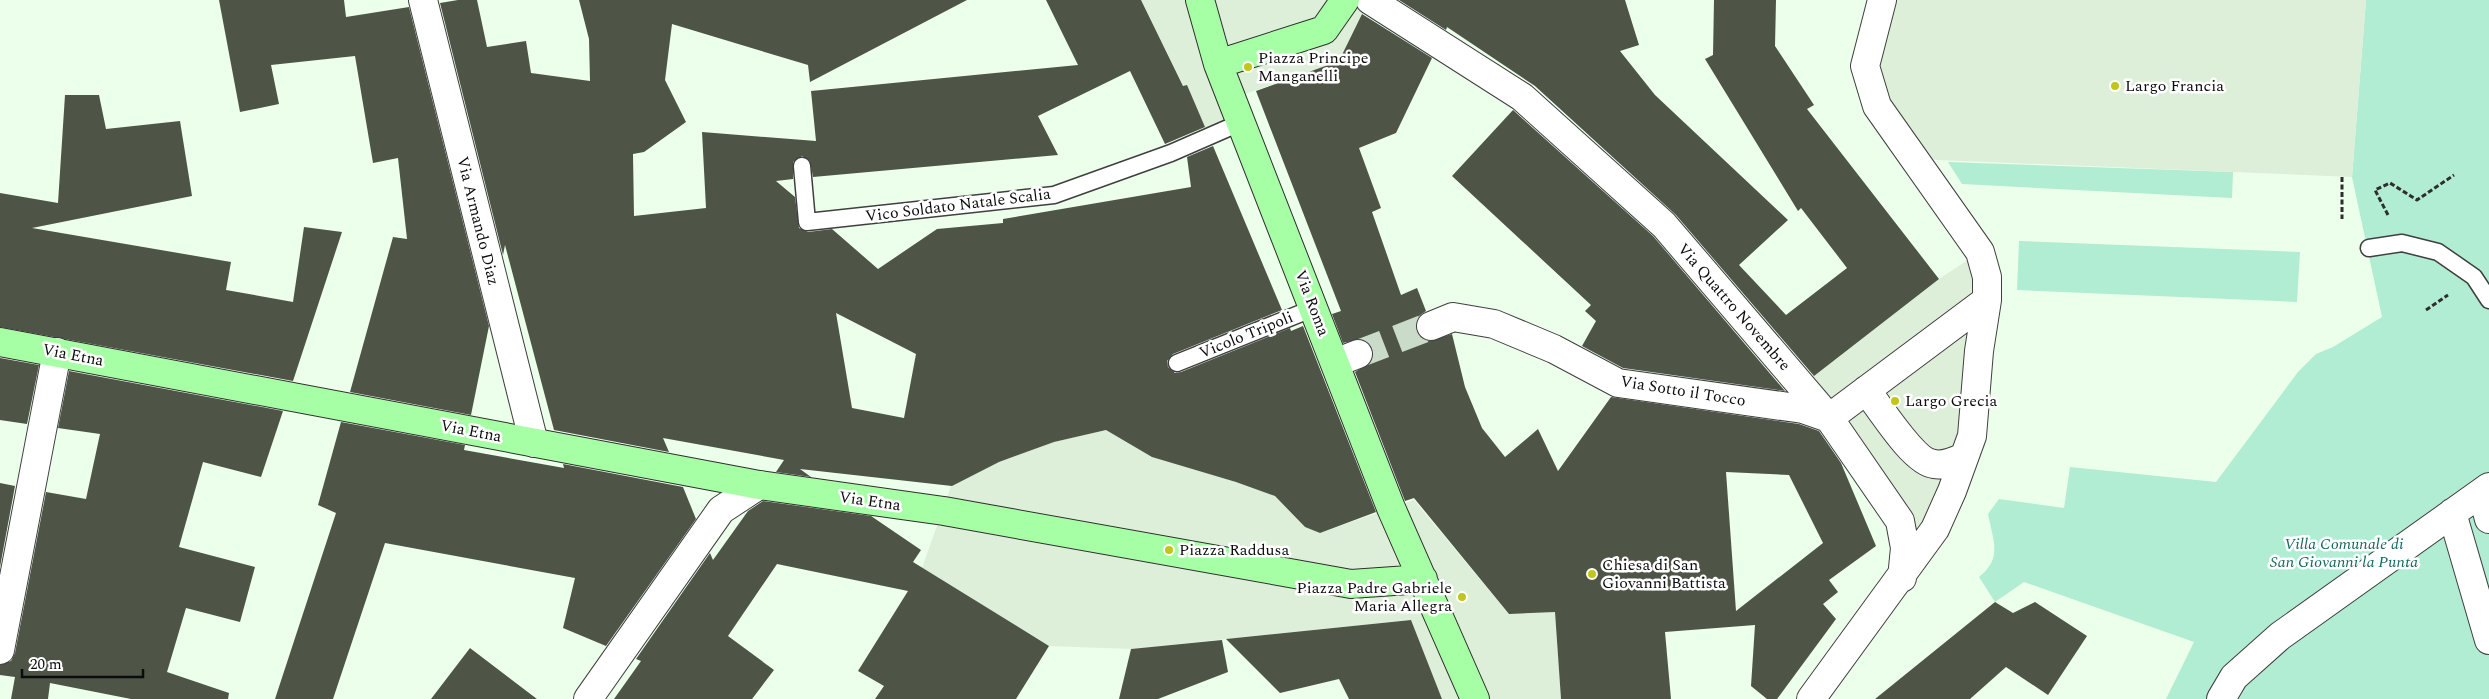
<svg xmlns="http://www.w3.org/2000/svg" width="2489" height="699" font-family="Spectral,serif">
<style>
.green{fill:#b0edd3}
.plaza{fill:#ddefd9}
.building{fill:#4e5547;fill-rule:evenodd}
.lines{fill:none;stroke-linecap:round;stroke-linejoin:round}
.street-tunnel{stroke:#cadbc9;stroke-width:28;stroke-dasharray:28 14;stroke-linecap:butt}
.lane-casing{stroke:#3f3f3f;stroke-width:19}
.street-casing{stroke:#3f3f3f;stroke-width:30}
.secondary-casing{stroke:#2e2e2e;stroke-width:30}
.path{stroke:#2e2e2e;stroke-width:3;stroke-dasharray:5 2.5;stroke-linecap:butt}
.lane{stroke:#fff;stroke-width:16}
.street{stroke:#fff;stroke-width:28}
.secondary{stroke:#a7ffa5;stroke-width:28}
.poi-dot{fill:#c0c718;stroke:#fff;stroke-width:2}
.labels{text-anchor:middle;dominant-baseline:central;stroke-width:5;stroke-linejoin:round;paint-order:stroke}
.poi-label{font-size:16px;fill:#0c0c0c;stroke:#fff;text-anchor:start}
.street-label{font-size:16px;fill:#0c0c0c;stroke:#fff}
.park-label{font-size:16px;font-style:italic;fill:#17685f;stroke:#fff}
</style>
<rect width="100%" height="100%" fill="#ecffea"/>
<path class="green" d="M 2366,0 L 2489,0 L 2489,699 L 2166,699 L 2194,642 L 2024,582 L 1995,602 L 1979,577 C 2003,558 1993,541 1988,514 L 1999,499 L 2064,508 L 2070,467 L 2216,482 L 2298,372 L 2316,354 L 2333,347 L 2382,317 L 2352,177 Z
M 1948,162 L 2233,172 L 2232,198 L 1962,184 Z
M 2019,241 L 2300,252 L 2297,302 L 2017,290 Z"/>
<path class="plaza" d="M 1141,0 L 1370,0 L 1372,1 L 1360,18 L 1339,61 L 1234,98 L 1242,122 L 1209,137 Z
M 1882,0 L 2366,0 L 2352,177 L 1915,159 L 1877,106 Z
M 1980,252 L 1972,436 L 1923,547 L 1801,385 L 1939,279 Z
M 1106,430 L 1275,496 L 1305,527 L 1320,533 L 1414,500 L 1508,613 L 1555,612 L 1561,699 L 1442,699 L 1410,620 L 1131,649 L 1049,646 L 922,568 L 951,486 L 999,462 L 1054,442 Z"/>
<path class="building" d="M 219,0 L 344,0 L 346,17 L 409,7 L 489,326 L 471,415 L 350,392 L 393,237 L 407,239 L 398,158 L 373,163 L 355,56 L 271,65 L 279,104 L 240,112 Z
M 458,0 L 477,0 L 487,47 L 526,41 L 531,73 L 590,81 L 589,39 L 579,0 L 967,0 L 810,82 L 808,65 L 672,24 L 665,80 L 686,122 L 644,152 L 633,154 L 634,216 L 706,208 L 702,132 L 816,141 L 811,91 L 1078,65 L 1046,0 L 1141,0 L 1183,86 L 1187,85 L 1205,127 L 1165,144 L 1130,71 L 1038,116 L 1058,155 L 813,177 L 810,161 L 802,156 L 793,162 L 793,179 L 776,181 L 795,197 L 799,228 L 808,232 L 832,229 L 878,269 L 937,229 L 1003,223 L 1003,219 L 1191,187 L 1187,157 L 1213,146 L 1282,310 L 1173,354 L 1167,361 L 1168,367 L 1175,373 L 1181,372 L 1290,328 L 1291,331 L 1303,326 L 1376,512 L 1320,533 L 1305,527 L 1275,496 L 1236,482 L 1152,457 L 1106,430 L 1054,442 L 999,462 L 952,486 L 800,469 L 811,477 L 776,472 L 784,460 L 663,438 L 669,452 L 554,430 L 505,245 L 503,255 L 440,3 ZM 836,313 L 916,354 L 904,418 L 852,408 Z
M 1399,0 L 1625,0 L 1639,45 L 1620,51 L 1655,95 L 1788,220 L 1739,265 L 1786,315 L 1847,268 L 1801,208 L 1798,211 L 1705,59 L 1713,55 L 1714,0 L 1776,0 L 1775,46 L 1814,105 L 1807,109 L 1939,279 L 1814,376 L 1676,215 L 1535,86 L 1447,27 L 1446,30 Z
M 1362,14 L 1432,58 L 1396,133 L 1359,148 L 1381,208 L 1372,212 L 1401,295 L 1417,288 L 1426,311 L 1419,316 L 1416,323 L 1417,332 L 1422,339 L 1429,341 L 1452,334 L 1465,387 L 1482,428 L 1505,457 L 1538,429 L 1558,471 L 1611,397 L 1799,424 L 1819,431 L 1841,463 L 1876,546 L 1829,580 L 1838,592 L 1823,604 L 1836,619 L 1777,699 L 1767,699 L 1751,686 L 1755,625 L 1665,632 L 1671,699 L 1561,699 L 1555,612 L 1509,614 L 1414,498 L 1405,501 L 1355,372 L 1370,363 L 1373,356 L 1373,349 L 1368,342 L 1361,339 L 1343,343 L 1332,314 L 1341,311 L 1256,91 L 1339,61 ZM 1726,472 L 1789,475 L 1823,543 L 1736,611 Z
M 65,95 L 99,95 L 106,129 L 180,121 L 192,196 L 32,228 L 231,262 L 226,290 L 293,302 L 304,227 L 342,232 L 293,381 L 0,327 L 0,193 L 58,203 Z
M 1513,110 L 1653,236 L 1785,391 L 1623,368 L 1582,346 L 1596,321 L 1585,311 L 1591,305 L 1452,176 Z
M 0,358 L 39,365 L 27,424 L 0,420 Z
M 69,371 L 283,411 L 261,477 L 203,462 L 179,547 L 255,567 L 240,622 L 186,608 L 167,672 L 229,693 L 228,699 L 131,699 L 50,683 L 48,699 L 11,699 L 15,677 L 0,675 L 0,665 L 11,661 L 15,653 L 46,492 L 86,499 L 100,434 L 58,428 Z
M 341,422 L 465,445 L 464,450 L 564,468 L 563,464 L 683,487 L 696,519 L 606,646 L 563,628 L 575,578 L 385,543 L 333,699 L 275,699 L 336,513 L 318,505 Z
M 0,483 L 15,486 L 0,567 Z
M 763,501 L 871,516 L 921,550 L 913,562 L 1049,646 L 1016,699 L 875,699 L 884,686 L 858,671 L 908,591 L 777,564 L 728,636 L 774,670 L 752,699 L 614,699 L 641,661 L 636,659 L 710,553 L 713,560 L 748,511 Z
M 1995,602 L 2013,613 L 2035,602 L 2087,636 L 2048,695 L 2006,667 L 1970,699 L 1875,699 Z
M 1411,620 L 1442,699 L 1349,699 L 1339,679 L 1280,693 L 1226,639 Z
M 1222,640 L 1228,672 L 1158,699 L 1119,699 L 1131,649 Z
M 470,648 L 537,699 L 431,699 Z"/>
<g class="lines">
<path class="street-tunnel" d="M 1358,354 L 1431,326"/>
<g class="lane-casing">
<path id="lane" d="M 802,166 L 807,222 L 1054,195 L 1171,153 L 1242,122
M 2369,248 L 2402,243 L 2438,252 L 2474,277 L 2489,300
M 1177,363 L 1314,308"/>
</g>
<g class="street-casing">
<path id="street" d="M 423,0 L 534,443
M 1370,0 L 1522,97 L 1664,225 L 1829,418 L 1900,521 L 1905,548 L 1902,578
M 1431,326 L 1453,317 L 1494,324 L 1554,349 L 1618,383 L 1803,409 L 1829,418 L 1987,300
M 1335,363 L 1358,354
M 1866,390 C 1880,407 1913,462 1934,464 C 1944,466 1955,461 1964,457
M 2482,493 L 2489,519
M 2452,513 L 2489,640
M 0,650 L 57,352
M 588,699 L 721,510 L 759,485
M 1811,699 L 1935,529 L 1952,491 L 1972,436 L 1979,351 L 1987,300 L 1987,277 L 1980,252 L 1877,106 L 1865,66 L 1882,0
M 2221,699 L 2234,677 L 2280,636 L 2489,487"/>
</g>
<g class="secondary-casing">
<path id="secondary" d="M 1200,0 L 1218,64 L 1391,508 L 1475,699
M 1218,64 L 1324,30 L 1345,0
M 0,342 L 759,485 L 944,511 L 1351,584 L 1423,579"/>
</g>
<path class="path" d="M 2342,177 L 2342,219
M 2388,215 L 2375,190 L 2390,183 L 2417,200 L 2454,175
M 2426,310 L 2448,295"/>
<use href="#lane" class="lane"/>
<use href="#street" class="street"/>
<use href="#secondary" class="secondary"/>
</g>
<g class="poi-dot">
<circle cx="1248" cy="67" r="5"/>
<circle cx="2115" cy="86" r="5"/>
<circle cx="1895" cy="401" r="5"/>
<circle cx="1169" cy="550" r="5"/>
<circle cx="1592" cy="574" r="5"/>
<circle cx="1462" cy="597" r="5"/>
</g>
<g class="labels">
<g class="poi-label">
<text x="1258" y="58">Piazza Principe<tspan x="1258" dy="18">Manganelli</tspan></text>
<text x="2125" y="86">Largo Francia</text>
<text x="1905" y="401">Largo Grecia</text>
<text x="1179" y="550">Piazza Raddusa</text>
<text x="1602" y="565">Chiesa di San<tspan x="1602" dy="18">Giovanni Battista</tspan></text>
<text x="1452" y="588" text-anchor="end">Piazza Padre Gabriele<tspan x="1452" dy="18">Maria Allegra</tspan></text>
</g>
<g class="street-label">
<text transform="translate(958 205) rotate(-7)">Vico Soldato Natale Scalia</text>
<text transform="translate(478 221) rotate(76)">Via Armando Diaz</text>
<text transform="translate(1312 303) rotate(69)">Via Roma</text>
<text transform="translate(1734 307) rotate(49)">Via Quattro Novembre</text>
<text transform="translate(1246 335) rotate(-22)">Vicolo Tripoli</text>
<text transform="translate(73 355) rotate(11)">Via Etna</text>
<text transform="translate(1683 391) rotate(9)">Via Sotto il Tocco</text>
<text transform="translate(471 431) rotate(11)">Via Etna</text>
<text transform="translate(870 501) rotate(8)">Via Etna</text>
</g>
<g class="park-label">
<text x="2344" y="544">Villa Comunale di<tspan x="2344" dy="18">San Giovanni la Punta</tspan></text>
</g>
</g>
<path d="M22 669v8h121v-8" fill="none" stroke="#0c0c0c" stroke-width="2.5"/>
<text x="30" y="669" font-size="15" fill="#0c0c0c" stroke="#ffffff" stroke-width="4" paint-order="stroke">20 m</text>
</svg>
